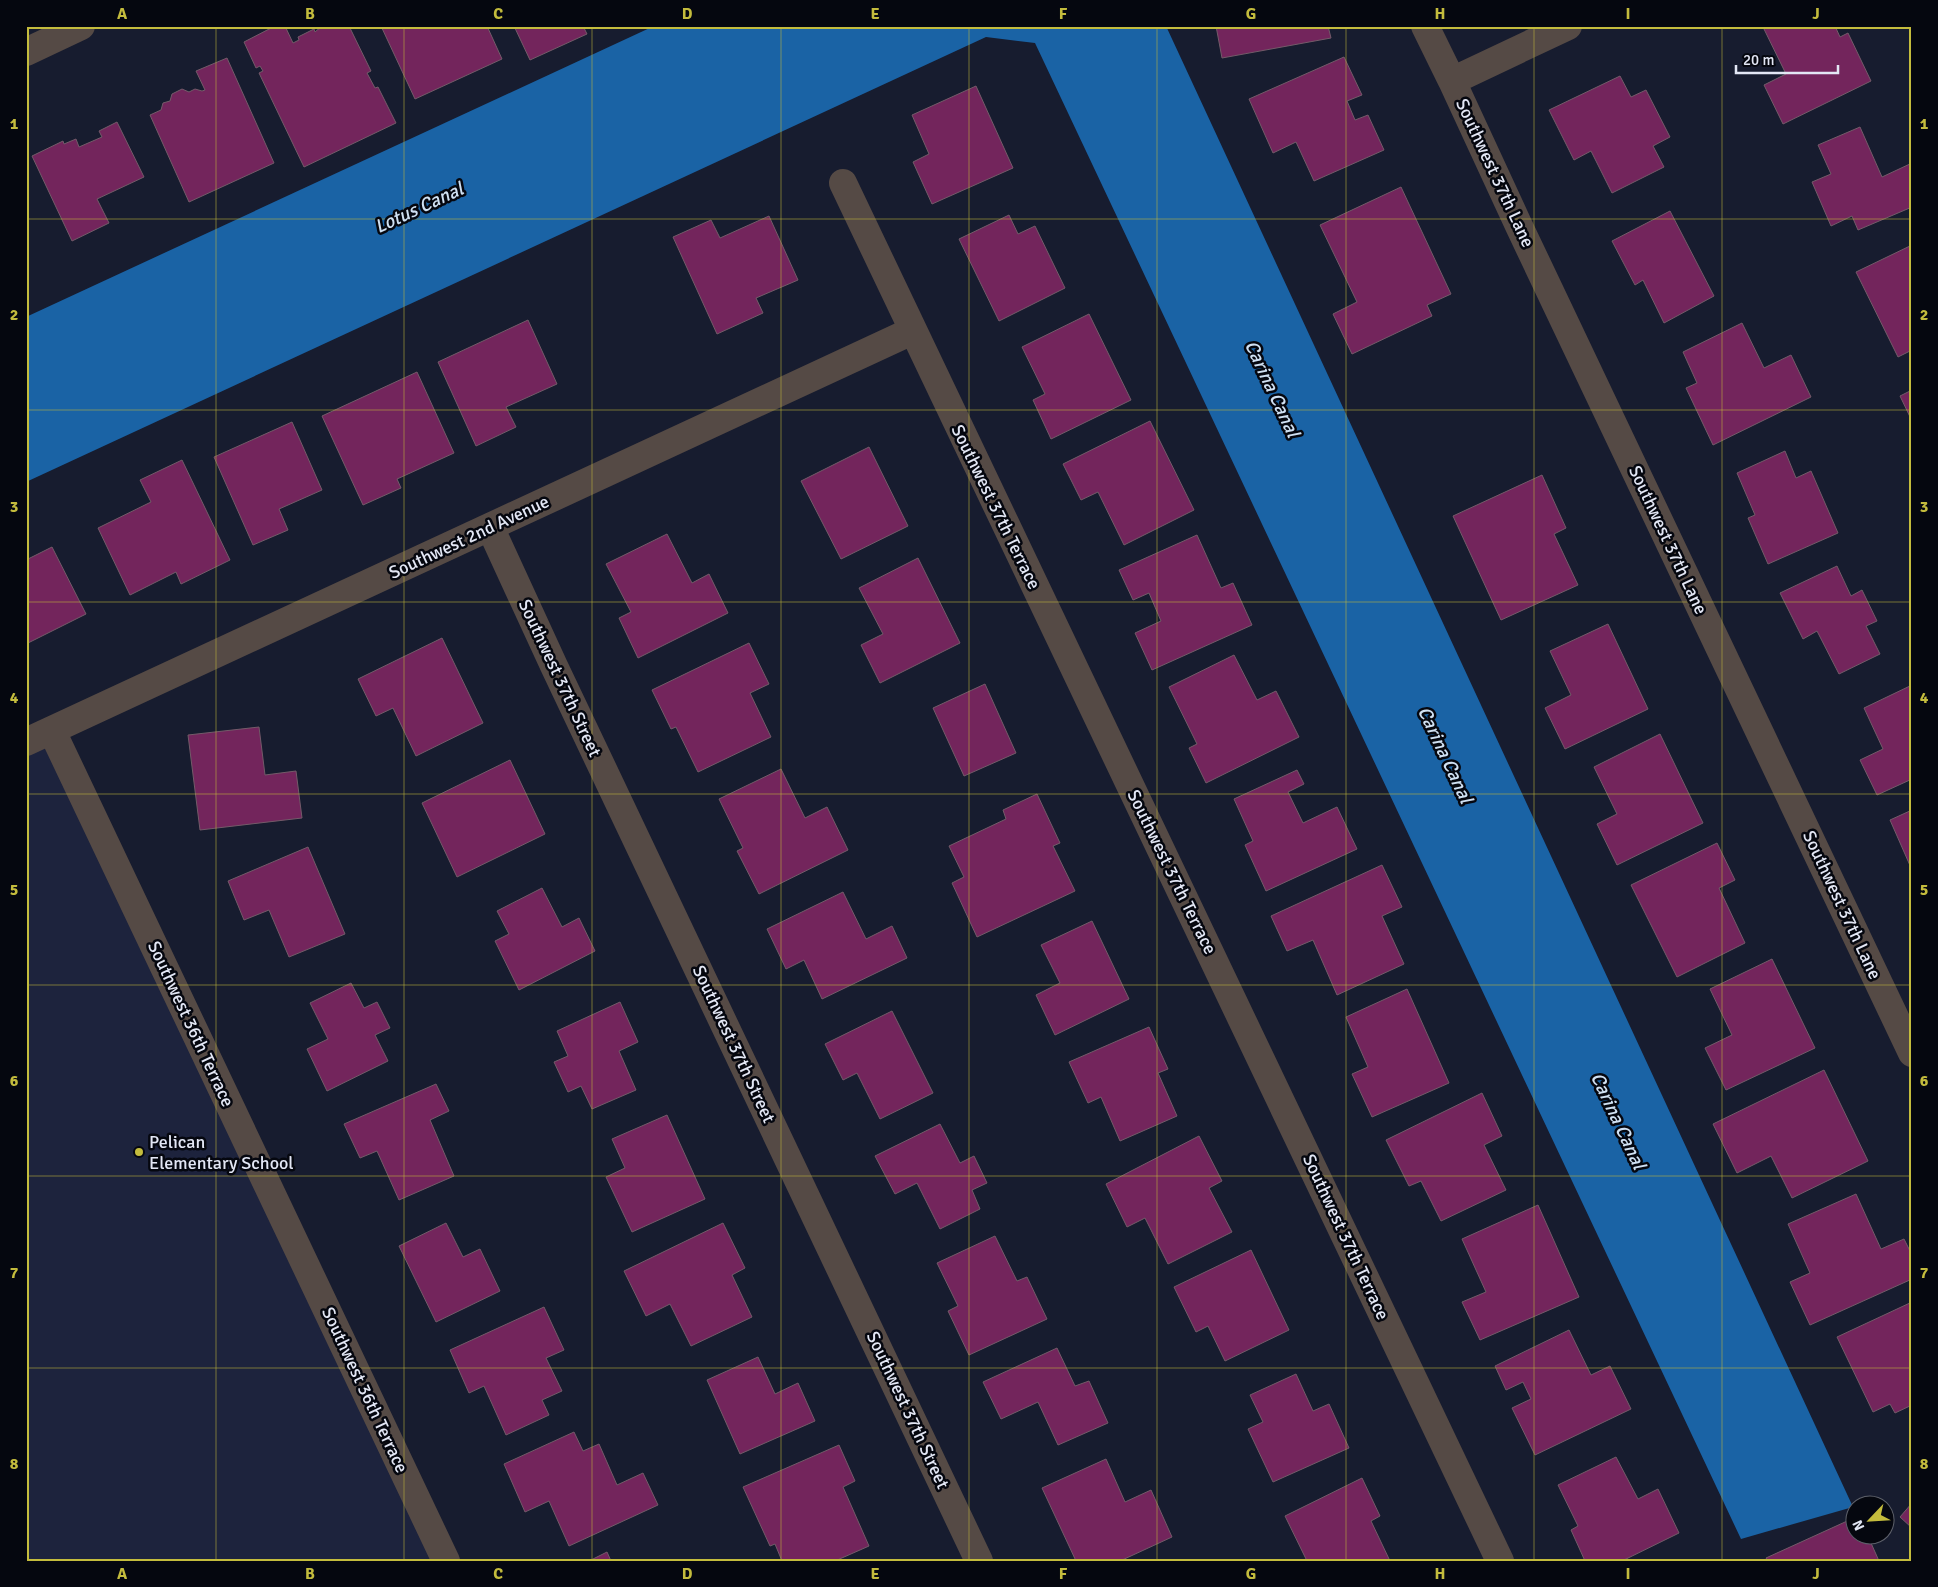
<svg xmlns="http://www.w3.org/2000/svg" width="1938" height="1587" font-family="Signika,sans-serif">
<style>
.built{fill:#1d233d}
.water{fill:#1a63a5}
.building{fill:#73255c;stroke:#735b69}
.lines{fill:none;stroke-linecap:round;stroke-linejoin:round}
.minor{stroke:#554a45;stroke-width:28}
.grid{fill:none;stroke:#c4bc3d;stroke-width:1;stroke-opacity:0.55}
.poi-dot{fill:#c4bc3d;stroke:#05070f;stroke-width:2}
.labels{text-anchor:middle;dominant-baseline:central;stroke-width:5;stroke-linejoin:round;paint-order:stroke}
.street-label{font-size:18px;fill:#e3e7f5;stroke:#05070f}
.poi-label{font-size:18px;fill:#e3e7f5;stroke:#05070f;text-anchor:start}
.water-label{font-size:19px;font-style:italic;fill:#d0e1f3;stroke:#05070f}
.neatline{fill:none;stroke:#c4bc3d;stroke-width:2}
.grid-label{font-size:16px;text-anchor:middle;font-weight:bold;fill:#c4bc3d}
</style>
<rect width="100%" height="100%" fill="#171c2f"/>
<path class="built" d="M 52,731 L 446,1561 L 26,1561 L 26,742 Z"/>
<path class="water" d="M 654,26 L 1166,26 L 1853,1507 L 1741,1539 L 1035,43 L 986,37 L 26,482 L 26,317 Z"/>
<path class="building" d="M 275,26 L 285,26 L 293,43 L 299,40 L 298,37 L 314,29 L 315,32 L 322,26 L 349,26 L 371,71 L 367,73 L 375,88 L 378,87 L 396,123 L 304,167 L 259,73 L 263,71 L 260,66 L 256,68 L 244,42 Z
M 381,26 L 487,26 L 502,59 L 415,99 Z
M 514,26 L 583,26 L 587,34 L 530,60 Z
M 1216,26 L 1328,26 L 1331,38 L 1222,58 Z
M 1835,26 L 1840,37 L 1848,33 L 1871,81 L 1783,124 L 1764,85 L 1786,74 L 1763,27 Z
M 1344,57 L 1362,95 L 1347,101 L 1355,120 L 1368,115 L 1384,150 L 1314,181 L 1296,142 L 1273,153 L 1249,99 Z
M 227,58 L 274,163 L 189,202 L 150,115 L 161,110 L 163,103 L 170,101 L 172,94 L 182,89 L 189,92 L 195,89 L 202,91 L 205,90 L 196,71 Z
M 1620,76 L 1631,97 L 1646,90 L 1670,137 L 1653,146 L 1664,167 L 1612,193 L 1591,151 L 1574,160 L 1549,110 Z
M 976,86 L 1013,168 L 932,204 L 913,162 L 929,154 L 912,115 Z
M 117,122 L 144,177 L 97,199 L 109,223 L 72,241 L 32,156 L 63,141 L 64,144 L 76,139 L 79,147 L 102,137 L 99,131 Z
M 1860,127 L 1882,177 L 1912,163 L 1912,207 L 1858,230 L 1852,216 L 1831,226 L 1812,182 L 1831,174 L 1818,145 Z
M 1401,187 L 1451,294 L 1427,305 L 1432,316 L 1352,354 L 1333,314 L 1357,302 L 1320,225 Z
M 1670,211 L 1714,296 L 1664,323 L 1643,280 L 1635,285 L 1612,241 Z
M 1009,215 L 1018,234 L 1035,226 L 1065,288 L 999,321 L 959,239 Z
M 769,216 L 798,280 L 756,298 L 763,313 L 717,334 L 673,237 L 711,220 L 720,238 Z
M 1912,245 L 1912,350 L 1898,357 L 1856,272 Z
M 1089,314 L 1131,400 L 1051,439 L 1033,400 L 1045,394 L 1022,347 Z
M 528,320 L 557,384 L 506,407 L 516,427 L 476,446 L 438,362 Z
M 1742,323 L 1764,368 L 1791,355 L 1811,397 L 1713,445 L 1686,388 L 1697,383 L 1683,352 Z
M 417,372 L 454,453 L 397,479 L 401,488 L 363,505 L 322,416 Z
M 1912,390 L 1912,421 L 1900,396 Z
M 1150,421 L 1194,510 L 1124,545 L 1098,492 L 1081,500 L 1063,464 Z
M 292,422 L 322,490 L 279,509 L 288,530 L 253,545 L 214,457 Z
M 869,447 L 908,526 L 841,559 L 801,481 Z
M 1785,451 L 1796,478 L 1811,471 L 1838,533 L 1768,564 L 1748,518 L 1755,515 L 1737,473 Z
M 182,460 L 230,560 L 181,584 L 176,572 L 130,595 L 98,528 L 151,502 L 140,480 Z
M 1542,475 L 1566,528 L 1554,534 L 1578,585 L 1501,620 L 1453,516 Z
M 667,534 L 692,583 L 709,574 L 728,613 L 638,658 L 619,618 L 631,612 L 606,564 Z
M 1197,535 L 1221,588 L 1233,583 L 1252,625 L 1152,670 L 1135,633 L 1161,621 L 1149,593 L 1133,600 L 1119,570 Z
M 52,547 L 86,614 L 26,644 L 26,560 Z
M 918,558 L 960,643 L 880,683 L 861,645 L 883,634 L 859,588 Z
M 1837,566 L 1851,596 L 1862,590 L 1877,621 L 1866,626 L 1880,654 L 1839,674 L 1817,631 L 1803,639 L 1780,593 Z
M 1608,624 L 1648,709 L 1565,749 L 1545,708 L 1571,695 L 1550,651 Z
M 442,638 L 483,723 L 416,756 L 393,708 L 376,716 L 358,679 Z
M 749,643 L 769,684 L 750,693 L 771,737 L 698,772 L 676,727 L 671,729 L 652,690 Z
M 1234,655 L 1257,700 L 1276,691 L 1299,737 L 1206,783 L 1189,748 L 1197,744 L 1169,687 Z
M 985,684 L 1016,753 L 964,776 L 933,708 Z
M 1912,685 L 1912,779 L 1877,795 L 1860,760 L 1883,749 L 1864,708 Z
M 259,727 L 265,775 L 296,771 L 302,818 L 200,830 L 188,735 Z
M 1660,734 L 1703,823 L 1617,865 L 1597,824 L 1617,814 L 1594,767 Z
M 510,760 L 545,834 L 457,877 L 422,803 Z
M 781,769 L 805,818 L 827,807 L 848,850 L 759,894 L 737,851 L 743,848 L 719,799 Z
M 1297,770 L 1304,784 L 1288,792 L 1303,823 L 1337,807 L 1357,849 L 1266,891 L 1245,845 L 1253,841 L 1234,799 Z
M 1037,794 L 1060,843 L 1053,846 L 1075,891 L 977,937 L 952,883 L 964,877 L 949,846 L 1006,819 L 1003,810 Z
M 1912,810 L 1912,870 L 1890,820 Z
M 1717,843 L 1735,880 L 1719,888 L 1745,943 L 1677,977 L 1631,885 Z
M 308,847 L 345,934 L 289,957 L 269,910 L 244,920 L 228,881 Z
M 1382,865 L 1402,907 L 1382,916 L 1404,964 L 1337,995 L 1313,940 L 1287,951 L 1271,916 Z
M 542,888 L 562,927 L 579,918 L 595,951 L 519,990 L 495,941 L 509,934 L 497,911 Z
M 843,892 L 866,939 L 892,926 L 907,958 L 822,999 L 804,960 L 786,969 L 767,929 Z
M 1092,921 L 1129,999 L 1055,1035 L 1036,995 L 1060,983 L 1041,945 Z
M 1772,959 L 1815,1048 L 1726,1090 L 1705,1048 L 1732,1035 L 1710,989 Z
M 351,983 L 364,1008 L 377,1002 L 390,1028 L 375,1035 L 388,1061 L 327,1091 L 307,1049 L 328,1039 L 310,1003 Z
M 1407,989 L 1449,1083 L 1372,1117 L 1352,1074 L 1368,1067 L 1346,1017 Z
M 620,1002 L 638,1042 L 619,1051 L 636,1090 L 592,1109 L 581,1086 L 568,1092 L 554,1062 L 568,1056 L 557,1031 Z
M 892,1011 L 933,1093 L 880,1119 L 857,1073 L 843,1080 L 825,1044 Z
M 1149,1027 L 1168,1069 L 1158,1073 L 1177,1116 L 1120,1141 L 1101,1097 L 1088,1103 L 1069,1062 Z
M 1824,1070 L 1868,1161 L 1792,1198 L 1771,1156 L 1737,1173 L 1713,1124 Z
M 436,1084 L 449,1111 L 430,1120 L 454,1176 L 399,1200 L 377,1151 L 360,1158 L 344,1124 Z
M 1482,1093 L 1502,1136 L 1484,1145 L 1506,1190 L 1441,1221 L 1421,1181 L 1409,1186 L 1386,1140 Z
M 667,1115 L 705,1199 L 632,1232 L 606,1177 L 625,1168 L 612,1139 Z
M 940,1124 L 960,1163 L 974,1156 L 987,1183 L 972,1190 L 980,1209 L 940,1229 L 917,1183 L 895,1194 L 875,1156 Z
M 1199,1136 L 1222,1181 L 1209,1188 L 1232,1232 L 1168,1264 L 1145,1218 L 1127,1227 L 1106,1184 Z
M 1856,1194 L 1881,1249 L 1904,1239 L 1912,1255 L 1912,1279 L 1810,1325 L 1790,1282 L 1810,1273 L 1788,1224 Z
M 1538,1205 L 1579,1297 L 1480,1340 L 1462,1302 L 1486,1292 L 1462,1239 Z
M 446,1223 L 463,1257 L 480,1249 L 500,1291 L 436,1322 L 399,1246 Z
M 723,1223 L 745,1268 L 732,1275 L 752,1317 L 691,1346 L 670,1304 L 646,1316 L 624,1271 Z
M 995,1236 L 1017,1281 L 1027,1277 L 1047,1319 L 969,1355 L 948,1311 L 958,1306 L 937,1263 Z
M 1251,1250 L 1289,1330 L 1225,1361 L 1208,1326 L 1196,1332 L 1174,1287 Z
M 1912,1302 L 1912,1405 L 1895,1413 L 1890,1404 L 1873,1412 L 1837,1337 Z
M 544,1307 L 564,1350 L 546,1358 L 562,1391 L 542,1400 L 549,1415 L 506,1435 L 484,1386 L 469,1393 L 450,1350 Z
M 1569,1330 L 1591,1375 L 1610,1366 L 1631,1409 L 1535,1455 L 1512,1408 L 1531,1399 L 1523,1382 L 1506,1390 L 1495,1366 Z
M 1057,1348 L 1075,1386 L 1089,1381 L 1108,1423 L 1058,1445 L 1038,1402 L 1001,1419 L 983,1382 Z
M 758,1357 L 775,1394 L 798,1383 L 815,1421 L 740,1454 L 707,1380 Z
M 1296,1374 L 1313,1411 L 1329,1404 L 1349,1448 L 1273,1482 L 1248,1429 L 1263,1422 L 1250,1395 Z
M 574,1432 L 583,1451 L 599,1444 L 617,1485 L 643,1473 L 658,1505 L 569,1546 L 549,1501 L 525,1512 L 504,1464 Z
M 839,1445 L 855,1481 L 843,1487 L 869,1546 L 835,1561 L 782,1561 L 775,1544 L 770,1546 L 743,1487 Z
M 1616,1457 L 1638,1499 L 1658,1489 L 1679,1533 L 1622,1561 L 1585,1561 L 1571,1530 L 1578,1526 L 1558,1485 Z
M 1106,1459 L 1125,1502 L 1151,1490 L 1172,1537 L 1120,1561 L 1076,1561 L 1042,1488 Z
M 1362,1478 L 1380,1516 L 1371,1521 L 1390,1561 L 1307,1561 L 1285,1516 Z
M 1912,1503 L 1912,1528 L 1900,1517 Z
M 1856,1517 L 1856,1534 L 1867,1534 L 1879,1561 L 1768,1561 L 1766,1558 Z
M 607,1552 L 611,1561 L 589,1561 Z"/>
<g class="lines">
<path class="minor" d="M 1425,26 L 1452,81 L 1519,226 L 1912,1053
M 26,52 L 81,26
M 1452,81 L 1568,26
M 843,183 L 1500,1561
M 490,527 L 554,666 L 979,1561
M 52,731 L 446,1561
M 26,742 L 912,331"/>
</g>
<path class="grid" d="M 216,26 L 216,1561M 404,26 L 404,1561M 592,26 L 592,1561M 781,26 L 781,1561M 969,26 L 969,1561M 1157,26 L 1157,1561M 1346,26 L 1346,1561M 1534,26 L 1534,1561M 1722,26 L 1722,1561M 26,219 L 1912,219M 26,410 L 1912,410M 26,602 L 1912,602M 26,794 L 1912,794M 26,985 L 1912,985M 26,1176 L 1912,1176M 26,1368 L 1912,1368"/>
<circle class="poi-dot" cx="139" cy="1152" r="5"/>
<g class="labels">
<g class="street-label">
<text transform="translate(1495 173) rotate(65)">Southwest 37th Lane</text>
<text transform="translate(996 507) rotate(64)">Southwest 37th Terrace</text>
<text transform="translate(469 537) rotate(-25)">Southwest 2nd Avenue</text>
<text transform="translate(1668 540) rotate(65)">Southwest 37th Lane</text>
<text transform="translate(560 678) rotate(65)">Southwest 37th Street</text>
<text transform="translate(1172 872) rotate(64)">Southwest 37th Terrace</text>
<text transform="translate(1842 905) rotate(65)">Southwest 37th Lane</text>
<text transform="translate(191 1024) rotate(65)">Southwest 36th Terrace</text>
<text transform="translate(734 1044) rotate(65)">Southwest 37th Street</text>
<text transform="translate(1346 1237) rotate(65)">Southwest 37th Terrace</text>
<text transform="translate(365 1390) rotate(65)">Southwest 36th Terrace</text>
<text transform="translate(908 1410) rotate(65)">Southwest 37th Street</text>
</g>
<g class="poi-label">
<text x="149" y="1142">Pelican<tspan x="149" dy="21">Elementary School</tspan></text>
</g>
<g class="water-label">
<text transform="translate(419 208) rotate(-25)">Lotus Canal</text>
<text transform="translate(1272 389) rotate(65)">Carina Canal</text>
<text transform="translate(1445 755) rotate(65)">Carina Canal</text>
<text transform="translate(1618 1121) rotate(65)">Carina Canal</text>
</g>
</g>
<rect width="1938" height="1587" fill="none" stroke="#05070f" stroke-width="55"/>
<g transform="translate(1870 1520) rotate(245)"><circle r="24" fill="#05070f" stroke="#5e616b"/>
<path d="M0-4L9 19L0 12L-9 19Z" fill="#c4bc3d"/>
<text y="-8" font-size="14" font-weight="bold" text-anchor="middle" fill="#e3e7f5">N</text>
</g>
<path d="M1736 65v8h102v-8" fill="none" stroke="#e3e7f5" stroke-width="2.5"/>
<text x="1743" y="65" font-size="15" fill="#e3e7f5" stroke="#05070f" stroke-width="4" paint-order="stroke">20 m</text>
<rect x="28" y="28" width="1882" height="1532" class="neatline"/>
<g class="grid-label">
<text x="122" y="19">A</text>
<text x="310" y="19">B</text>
<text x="498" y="19">C</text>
<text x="687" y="19">D</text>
<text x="875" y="19">E</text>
<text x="1063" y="19">F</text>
<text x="1251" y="19">G</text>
<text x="1440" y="19">H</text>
<text x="1628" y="19">I</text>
<text x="1816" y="19">J</text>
<text x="14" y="129">1</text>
<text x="1924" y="129">1</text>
<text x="14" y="320">2</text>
<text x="1924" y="320">2</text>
<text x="14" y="512">3</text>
<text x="1924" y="512">3</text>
<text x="14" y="703">4</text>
<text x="1924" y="703">4</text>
<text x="14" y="895">5</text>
<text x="1924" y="895">5</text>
<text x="14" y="1086">6</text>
<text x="1924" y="1086">6</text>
<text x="14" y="1278">7</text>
<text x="1924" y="1278">7</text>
<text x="14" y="1469">8</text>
<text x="1924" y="1469">8</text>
<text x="122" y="1579">A</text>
<text x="310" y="1579">B</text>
<text x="498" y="1579">C</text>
<text x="687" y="1579">D</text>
<text x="875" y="1579">E</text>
<text x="1063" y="1579">F</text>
<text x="1251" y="1579">G</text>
<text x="1440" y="1579">H</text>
<text x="1628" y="1579">I</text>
<text x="1816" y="1579">J</text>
</g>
</svg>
